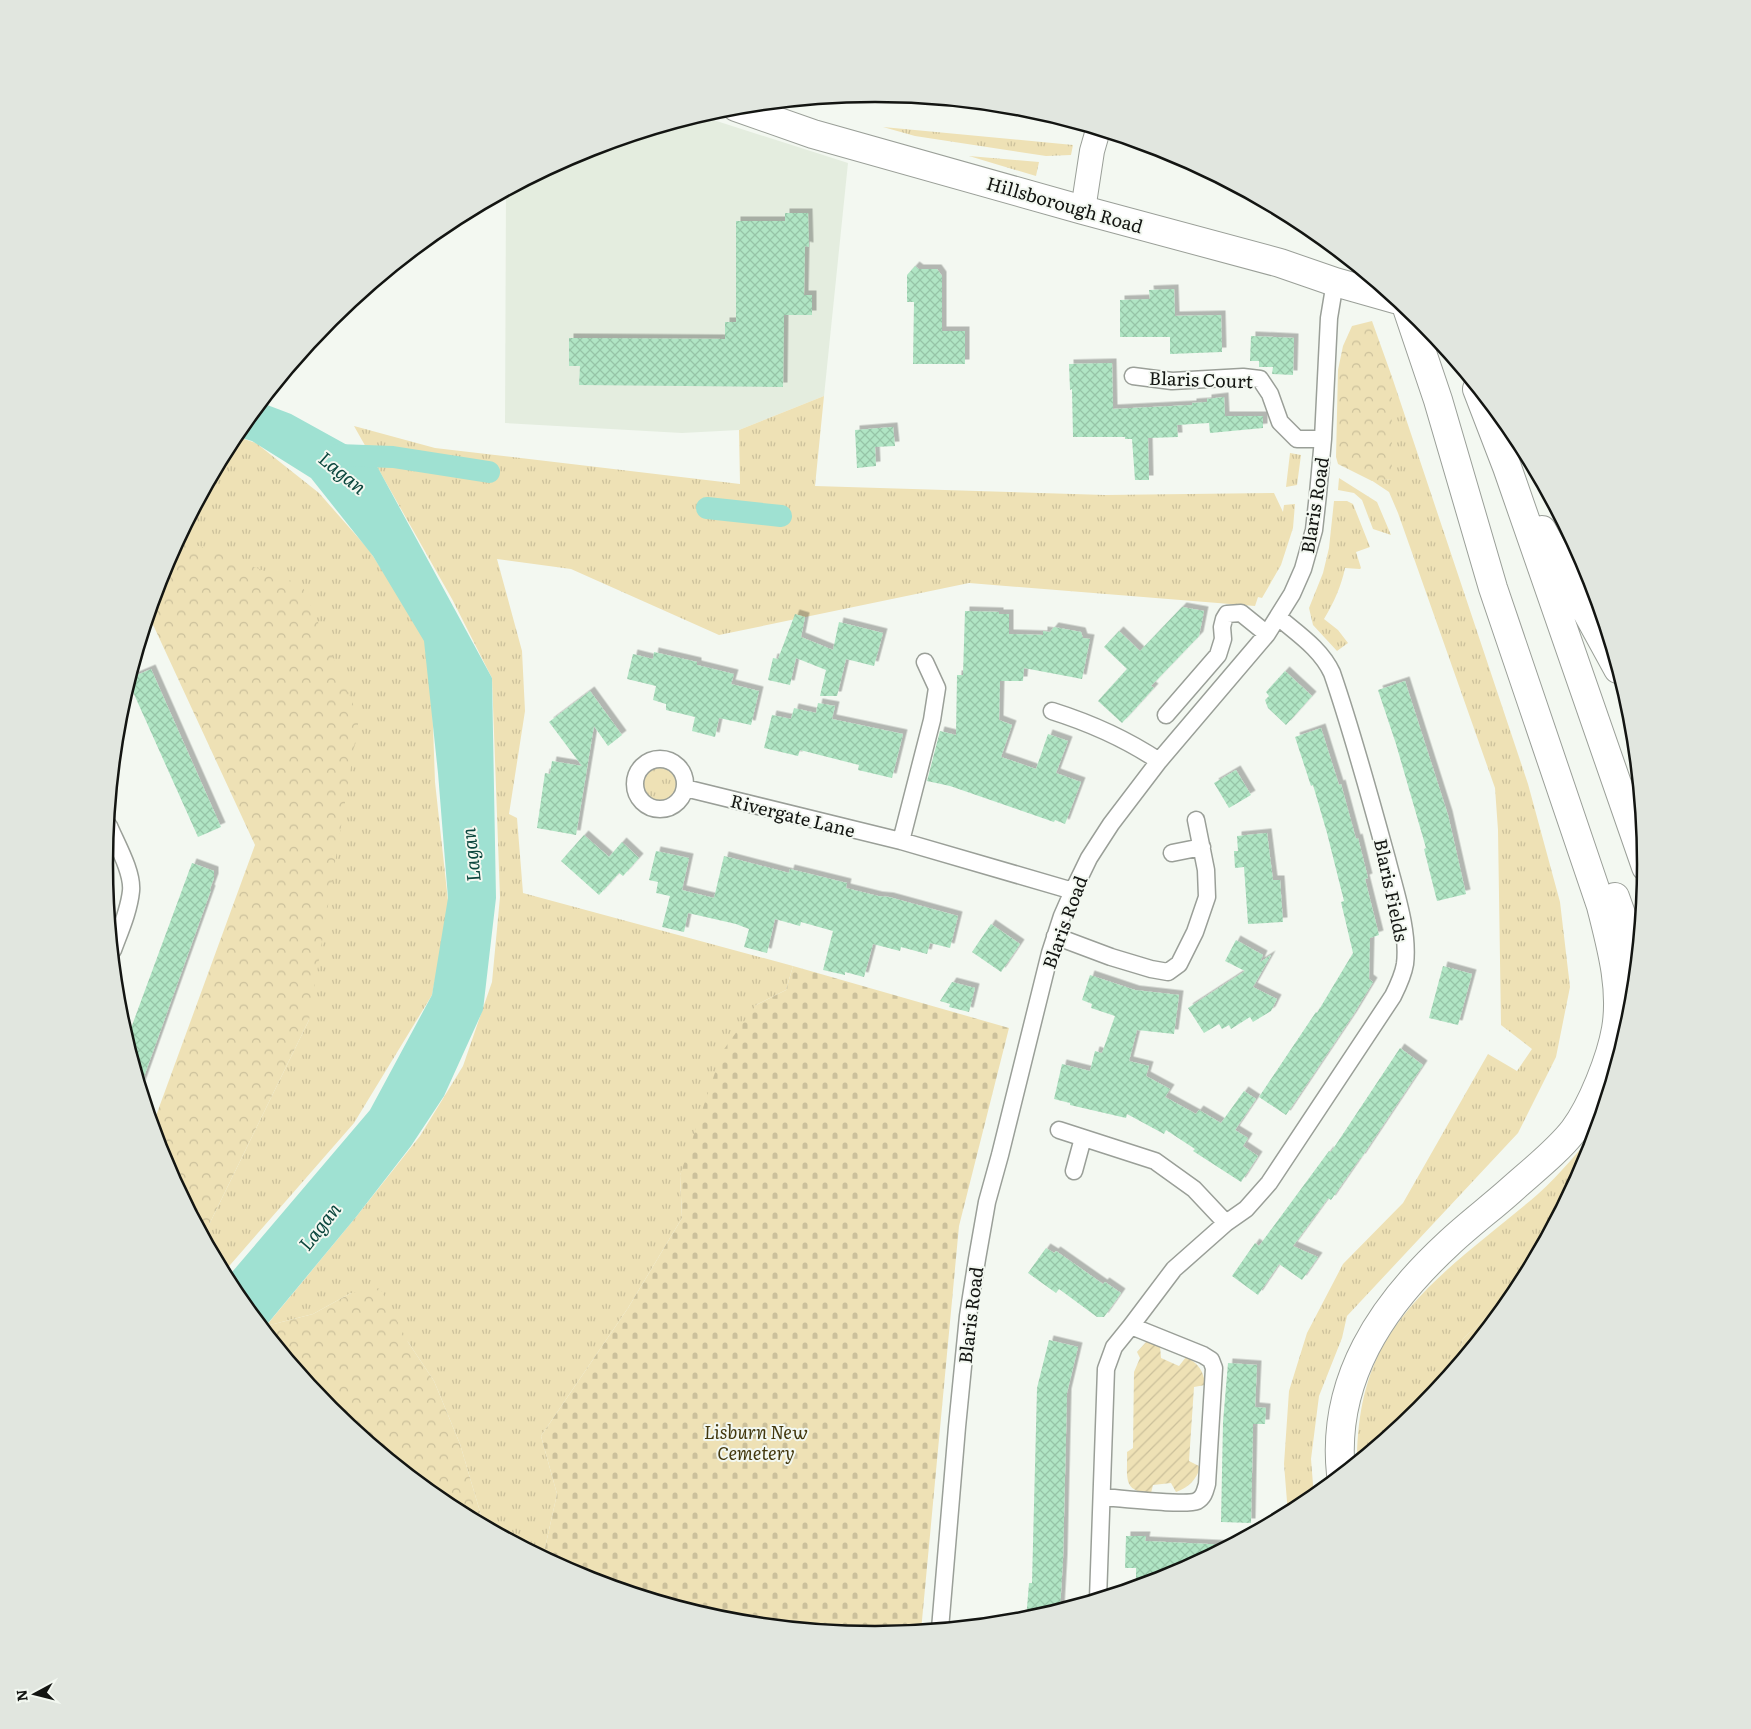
<svg xmlns="http://www.w3.org/2000/svg" width="1751" height="1729" font-family="Literata,serif">
<style>
.built{fill:#e4eddf}
.grass{fill:url(#grass-tufts)}
.forest{fill:url(#forest-crowns)}
.cemetery{fill:url(#cemetery-stones)}
.garden{fill:url(#garden-furrows)}
.water{fill:#9fe1d2}
.lines{fill:none;stroke-linecap:round;stroke-linejoin:round}
.canal{stroke:#9fe1d2;stroke-width:22}
.building{fill:url(#building-cross-hatch);filter:url(#shadow)}
.street-casing{stroke:#9a9f98;stroke-width:19}
.secondary-casing{stroke:#9a9f98;stroke-width:26}
.highway-casing{stroke:#9a9f98;stroke-width:30}
.street{stroke:#fff;stroke-width:16}
.secondary{stroke:#fff;stroke-width:24}
.highway{stroke:#fff;stroke-width:28}
.labels{text-anchor:middle;dominant-baseline:central;stroke-width:4;stroke-linejoin:round;paint-order:stroke}
.street-label{font-size:18px;fill:#131512;stroke:#f3f8f1}
.park-label{font-size:18px;font-style:italic;fill:#43380e;stroke:#f3f8f1}
.water-label{font-size:19px;font-style:italic;fill:#0b463d;stroke:#f3f8f1}
.rim{fill:none;stroke:#131512;stroke-width:2.5}
</style>
<defs>
<pattern id="grass-tufts" width="24" height="20" patternUnits="userSpaceOnUse" patternTransform="scale(1.25)"><rect width="24" height="20" fill="#eee1b5"/><path d="M3 7l-1-3M5 7V3M7 7l1-3M15 17l-1-3M17 17v-4M19 17l1-3" fill="none" stroke="#cbc09b"/></pattern>
<pattern id="forest-crowns" width="20" height="18" patternUnits="userSpaceOnUse" patternTransform="scale(1.25)"><rect width="20" height="18" fill="#eee1b5"/><path d="M2 6a3 3 0 1 1 6 0M12 15a3 3 0 1 1 6 0" fill="none" stroke="#cbc09b"/></pattern>
<pattern id="cemetery-stones" width="16" height="16" patternUnits="userSpaceOnUse" patternTransform="scale(1.25)"><rect width="16" height="16" fill="#eee1b5"/><path d="M2 7V4a2 2 0 0 1 4 0v3zM10 15v-3a2 2 0 0 1 4 0v3z" fill="#cbc09b"/></pattern>
<pattern id="garden-furrows" width="10" height="10" patternUnits="userSpaceOnUse" patternTransform="scale(1.25)"><rect width="10" height="10" fill="#eee1b5"/><path d="M-1 1l2-2M0 10L10 0M9 11l2-2" fill="none" stroke="#cbc09b"/></pattern>
<pattern id="building-cross-hatch" width="8" height="8" patternUnits="userSpaceOnUse" patternTransform="scale(1.25)"><rect width="8" height="8" fill="#b0e5c4"/><path d="M0 0l8 8M0 8l8-8" fill="none" stroke="#96c4a7"/></pattern>
<filter id="shadow"><feDropShadow dx="4.5" dy="-4.5" stdDeviation="0" flood-color="#0004"/></filter>
</defs>
<rect width="100%" height="100%" fill="#f3f8f1"/>
<path class="built" d="M 701,116 L 848,163 L 824,396 L 739,430 L 682,433 L 505,423 L 506,192 L 581,152 Z"/>
<path class="grass" d="M 883,127 L 1073,145 L 1071,155 L 1046,156 L 915,136 Z
M 969,156 L 1039,162 L 1036,176 Z
M 1392,377 L 1528,784 L 1560,902 L 1570,987 L 1556,1057 L 1518,1133 L 1347,1316 L 1342,1338 L 1319,1396 L 1311,1459 L 1314,1497 L 1303,1506 L 1288,1514 L 1284,1464 L 1289,1391 L 1307,1333 L 1343,1264 L 1403,1203 L 1488,1054 L 1517,1071 L 1532,1049 L 1501,1025 L 1498,830 L 1495,788 L 1398,513 L 1389,492 L 1371,480 L 1392,479 Z
M 824,396 L 815,486 L 1105,495 L 1274,493 L 1283,512 L 1284,505 L 1295,504 L 1293,528 L 1281,565 L 1262,598 L 1258,597 L 1255,606 L 969,583 L 719,635 L 571,569 L 497,559 L 522,651 L 525,711 L 509,814 L 517,818 L 523,893 L 793,966 L 786,990 L 756,1005 L 680,1175 L 682,1218 L 628,1308 L 541,1436 L 557,1494 L 543,1557 L 480,1523 L 481,1515 L 460,1444 L 434,1381 L 408,1342 L 351,1293 L 313,1314 L 266,1326 L 356,1217 L 420,1136 L 463,1066 L 492,982 L 500,897 L 492,678 L 452,599 L 354,426 L 435,448 L 740,484 L 739,430 Z
M 235,436 L 256,443 L 319,493 L 369,550 L 430,644 L 435,782 L 449,910 L 432,995 L 354,1123 L 224,1272 L 204,1235 L 309,1020 L 180,539 Z
M 1290,453 L 1301,455 L 1297,485 L 1286,487 Z
M 1339,478 L 1377,502 L 1391,535 L 1373,529 L 1362,500 L 1354,493 L 1338,490 Z
M 1334,501 L 1347,501 L 1353,504 L 1370,547 L 1356,552 L 1361,568 L 1360,569 L 1345,568 C 1341,587 1334,602 1324,619 L 1338,630 L 1348,643 L 1337,651 L 1313,625 L 1309,608 L 1323,573 L 1329,548 Z
M643 784a17 17 0 1 1 34 0a17 17 0 1 1-34 0Z
M 1597,1129 L 1587,1160 L 1516,1293 L 1507,1304 L 1491,1312 L 1463,1339 L 1455,1367 L 1420,1410 L 1357,1462 C 1357,1423 1363,1383 1382,1348 C 1415,1286 1486,1239 1538,1194 C 1560,1174 1578,1152 1597,1129 Z"/>
<path class="forest" d="M 1372,321 L 1392,377 L 1392,479 L 1372,481 L 1338,464 L 1336,457 L 1338,370 L 1343,346 L 1352,326 Z
M 180,539 L 302,585 L 359,718 L 309,1020 L 204,1235 L 163,1159 L 153,1124 L 255,845 L 149,616 L 164,569 Z
M 380,1288 L 408,1342 L 434,1381 L 460,1444 L 481,1515 L 480,1523 L 447,1505 L 330,1409 L 264,1328 L 266,1326 L 313,1314 L 351,1293 Z
M 1507,1304 L 1455,1367 L 1463,1339 L 1491,1312 Z"/>
<path class="cemetery" d="M 793,966 L 1009,1028 L 959,1226 L 921,1631 L 875,1635 L 725,1620 L 580,1576 L 543,1557 L 557,1494 L 541,1436 L 628,1308 L 682,1218 L 680,1175 L 722,1052 L 756,1005 L 786,990 Z"/>
<path class="garden" d="M 1147,1341 L 1160,1346 L 1161,1358 L 1179,1366 L 1186,1357 C 1198,1363 1204,1371 1205,1385 L 1194,1387 L 1189,1461 L 1201,1467 C 1195,1480 1190,1487 1176,1492 L 1171,1483 L 1153,1485 L 1151,1493 C 1121,1492 1128,1476 1127,1452 L 1133,1448 L 1134,1372 L 1140,1358 L 1137,1352 Z"/>
<path class="water" d="M 262,403 L 291,414 L 367,456 L 378,468 L 492,678 L 496,898 L 483,1010 L 444,1096 L 411,1146 L 356,1217 L 264,1328 L 234,1292 L 227,1278 L 370,1110 L 432,995 L 448,898 L 438,773 L 424,641 L 373,556 L 311,478 L 252,441 L 235,436 Z"/>
<g class="lines">
<path class="canal" d="M 338,455 L 393,457 L 489,472
M 707,508 L 781,516"/>
</g>
<path class="building" d="M 785,213 L 808,213 L 809,247 L 805,246 L 804,295 L 812,295 L 812,315 L 784,315 L 783,387 L 579,385 L 580,366 L 569,366 L 569,338 L 725,339 L 725,322 L 736,322 L 736,221 L 785,221 Z
M 915,266 L 919,269 L 937,269 L 942,276 L 942,331 L 965,331 L 965,364 L 913,364 L 914,302 L 907,302 L 907,275 Z
M 1174,289 L 1175,316 L 1221,315 L 1222,352 L 1170,354 L 1170,337 L 1120,337 L 1120,300 L 1150,299 L 1149,290 Z
M 1251,336 L 1294,338 L 1293,375 L 1272,374 L 1273,367 L 1259,367 L 1259,361 L 1250,361 Z
M 1112,363 L 1113,409 L 1192,405 L 1192,403 L 1207,402 L 1207,399 L 1224,397 L 1225,416 L 1263,416 L 1263,428 L 1210,433 L 1209,423 L 1177,425 L 1178,437 L 1148,438 L 1149,480 L 1135,480 L 1132,439 L 1125,439 L 1125,437 L 1073,437 L 1072,389 L 1070,390 L 1069,364 Z
M 893,427 L 895,446 L 875,447 L 876,466 L 857,468 L 855,430 Z
M 1182,607 L 1204,611 L 1199,636 L 1151,686 L 1154,688 L 1122,723 L 1098,701 L 1127,669 L 1104,647 L 1119,631 L 1140,651 Z
M 965,611 L 999,612 L 999,614 L 1009,614 L 1009,634 L 1043,635 L 1043,631 L 1050,632 L 1054,627 L 1081,632 L 1083,638 L 1090,639 L 1082,679 L 1024,668 L 1023,681 L 1000,681 L 999,720 L 1012,725 L 1001,757 L 1036,769 L 1048,734 L 1068,741 L 1056,773 L 1081,782 L 1065,824 L 1055,820 L 1054,822 L 950,786 L 927,781 L 940,731 L 956,735 L 957,675 L 963,675 Z
M 795,614 L 805,617 L 801,637 L 833,650 L 839,622 L 883,633 L 874,666 L 846,659 L 837,696 L 820,696 L 826,670 L 796,658 L 790,685 L 768,680 L 773,658 L 778,659 Z
M 654,652 L 697,662 L 697,665 L 734,674 L 731,684 L 759,691 L 751,725 L 719,718 L 715,737 L 692,731 L 695,717 L 666,710 L 666,704 L 653,700 L 656,686 L 627,679 L 633,654 L 653,659 Z
M 151,669 L 221,827 L 198,837 L 129,683 L 130,678 Z
M 1285,671 L 1312,696 L 1286,725 L 1268,708 L 1265,700 L 1269,696 L 1266,692 Z
M 1405,681 L 1448,815 L 1466,894 L 1437,901 L 1424,849 L 1426,848 L 1396,744 L 1378,690 Z
M 590,691 L 622,735 L 608,746 L 594,726 L 576,835 L 537,828 L 545,773 L 550,774 L 552,761 L 582,766 L 549,722 Z
M 818,703 L 835,706 L 832,719 L 903,734 L 892,778 L 858,770 L 859,765 L 800,750 L 798,756 L 764,748 L 772,715 L 791,719 L 794,708 L 816,713 Z
M 1321,728 L 1339,785 L 1341,784 L 1356,839 L 1358,838 L 1368,878 L 1365,879 L 1379,935 L 1370,938 L 1369,979 L 1373,982 L 1353,1015 L 1286,1115 L 1259,1097 L 1316,1012 L 1317,1013 L 1353,953 L 1341,902 L 1344,901 L 1327,833 L 1313,785 L 1311,786 L 1295,737 Z
M 1236,770 L 1251,795 L 1229,808 L 1214,783 Z
M 1267,833 L 1273,880 L 1280,880 L 1283,922 L 1248,924 L 1244,867 L 1235,868 L 1234,851 L 1238,851 L 1237,836 Z
M 584,835 L 609,857 L 622,842 L 639,858 L 623,876 L 619,873 L 599,895 L 561,861 Z
M 656,851 L 689,858 L 682,890 L 714,898 L 724,856 L 789,873 L 790,869 L 847,883 L 846,888 L 878,896 L 889,897 L 958,916 L 950,948 L 930,943 L 927,954 L 901,947 L 900,951 L 873,944 L 864,977 L 845,972 L 845,975 L 823,970 L 833,931 L 801,922 L 800,926 L 775,919 L 767,953 L 744,947 L 749,929 L 736,924 L 688,913 L 684,932 L 662,927 L 670,896 L 656,893 L 658,882 L 649,880 Z
M 192,863 L 214,871 L 214,878 L 210,889 L 211,890 L 141,1085 L 127,1039 Z
M 991,924 L 1020,944 L 1001,972 L 972,952 Z
M 1236,940 L 1263,955 L 1260,962 L 1271,955 L 1253,987 L 1277,999 L 1271,1011 L 1253,1022 L 1250,1017 L 1231,1029 L 1229,1025 L 1222,1029 L 1219,1024 L 1204,1033 L 1188,1008 L 1245,971 L 1225,961 Z
M 1443,966 L 1472,974 L 1458,1025 L 1429,1018 Z
M 1090,975 L 1135,990 L 1179,995 L 1174,1034 L 1137,1030 L 1129,1061 L 1149,1066 L 1146,1076 L 1170,1089 L 1165,1097 L 1196,1114 L 1199,1110 L 1221,1123 L 1244,1091 L 1256,1099 L 1235,1130 L 1248,1138 L 1243,1146 L 1258,1156 L 1241,1182 L 1193,1151 L 1195,1149 L 1166,1130 L 1164,1134 L 1127,1114 L 1126,1118 L 1070,1105 L 1070,1103 L 1054,1099 L 1062,1064 L 1090,1071 L 1095,1051 L 1102,1053 L 1115,1016 L 1091,1008 L 1092,1004 L 1082,1000 Z
M 952,982 L 975,988 L 969,1012 L 949,1007 L 950,1004 L 940,1001 Z
M 1400,1048 L 1423,1065 L 1361,1158 L 1360,1158 L 1331,1200 L 1328,1198 L 1293,1246 L 1318,1257 L 1302,1280 L 1279,1264 L 1258,1295 L 1232,1276 L 1255,1243 L 1259,1246 L 1329,1151 L 1331,1152 Z
M 1046,1248 L 1054,1253 L 1056,1251 L 1103,1284 L 1105,1282 L 1121,1293 L 1104,1317 L 1097,1317 L 1059,1289 L 1056,1293 L 1028,1273 Z
M 1049,1340 L 1078,1347 L 1067,1393 L 1063,1559 L 1060,1610 L 1026,1620 L 1029,1583 L 1032,1583 L 1037,1388 Z
M 1228,1363 L 1257,1365 L 1255,1407 L 1266,1408 L 1265,1424 L 1253,1424 L 1251,1523 L 1221,1522 L 1223,1422 Z
M 1126,1536 L 1146,1536 L 1145,1541 L 1229,1545 L 1170,1577 L 1136,1587 L 1136,1568 L 1125,1568 Z"/>
<g class="lines">
<g class="street-casing">
<path id="street" d="M 1133,376 L 1172,381 L 1243,377 L 1260,379 L 1270,394 L 1280,422 L 1297,439 L 1323,439
M 1052,711 C 1090,723 1126,739 1159,761
M 1166,715 L 1218,655 L 1223,639 L 1222,627 L 1224,619 L 1227,614 L 1241,613 L 1267,634
M635 784a25 25 0 1 1 50 0a25 25 0 1 1-50 0Z
M 685,788 L 901,841 L 1073,891
M 109,826 C 116,843 133,872 131,891 C 129,911 120,931 113,950
M 901,841 L 932,720 L 937,688 L 925,662
M 1172,853 L 1202,847
M 1055,936 L 1111,957 L 1151,969 L 1168,972 L 1179,964 L 1195,932 L 1207,897 L 1206,870 L 1196,820
M 1059,1130 L 1155,1161 L 1194,1189 L 1226,1223
M 1074,1171 L 1083,1138
M 1131,1326 L 1174,1269 L 1226,1223 L 1246,1209 L 1269,1183 L 1393,996 C 1398,986 1403,976 1405,964 C 1409,931 1395,891 1387,859 C 1370,797 1353,734 1332,673 C 1321,649 1298,634 1278,617
M 1098,1599 L 1106,1369 L 1114,1347 L 1131,1326 L 1203,1355 L 1211,1360 L 1214,1368 L 1207,1484 C 1205,1491 1204,1497 1197,1501 C 1186,1506 1119,1498 1102,1497
M 940,1629 L 957,1427 L 968,1316 L 977,1259 L 987,1202 L 1000,1155 L 1050,953 L 1062,916 L 1073,891 L 1089,858 L 1111,824 L 1159,761 L 1267,634 L 1292,594 L 1303,569 L 1314,530 L 1318,494 L 1323,439 L 1329,318 L 1335,282"/>
</g>
<g class="secondary-casing">
<path id="secondary" d="M 1083,210 L 1092,151 L 1098,130"/>
</g>
<g class="highway-casing">
<path id="highway" d="M 736,107 L 813,134 L 1083,210 L 1280,263 L 1335,282 L 1395,299
M 1477,389 L 1507,467 L 1646,867
M 1542,530 L 1618,669
M 1615,897 L 1637,959
M 1341,1474 C 1331,1380 1382,1305 1448,1244 C 1468,1225 1491,1208 1511,1190 C 1531,1172 1558,1151 1574,1130 C 1592,1106 1611,1058 1616,1029 C 1623,988 1611,946 1601,906 L 1493,588 L 1438,400 L 1407,308"/>
</g>
<use href="#street" class="street"/>
<use href="#secondary" class="secondary"/>
<use href="#highway" class="highway"/>
</g>
<g class="labels">
<g class="street-label">
<text transform="translate(1065 204) rotate(16)">Hillsborough Road</text>
<text transform="translate(1201 379) rotate(2)">Blaris Court</text>
<text transform="translate(1314 505) rotate(-81)">Blaris Road</text>
<text transform="translate(793 815) rotate(14)">Rivergate Lane</text>
<text transform="translate(1392 890) rotate(78)">Blaris Fields</text>
<text transform="translate(1064 922) rotate(-70)">Blaris Road</text>
<text transform="translate(970 1315) rotate(-83)">Blaris Road</text>
</g>
<g class="park-label">
<text x="756" y="1431">Lisburn New<tspan x="756" dy="21">Cemetery</tspan></text>
</g>
<g class="water-label">
<text transform="translate(343 472) rotate(39)">Lagan</text>
<text transform="translate(470 855) rotate(-96)">Lagan</text>
<text transform="translate(319 1226) rotate(-52)">Lagan</text>
</g>
</g>
<path d="M0 0H1751V1729H0ZM113 864a762 762 0 1 1 1524 0a762 762 0 1 1-1524 0Z" fill="#e1e6df" fill-rule="evenodd"/>
<path class="rim" d="M113 864a762 762 0 1 1 1524 0a762 762 0 1 1-1524 0Z"/>
<g transform="translate(35 1694) rotate(263)" stroke="#f3f8f1" stroke-width="4" paint-order="stroke">
<path d="M0-4L9 19L0 12L-9 19Z" fill="#131512"/>
<text y="-8" font-size="14" font-weight="bold" text-anchor="middle" fill="#131512">N</text>
</g>
</svg>
